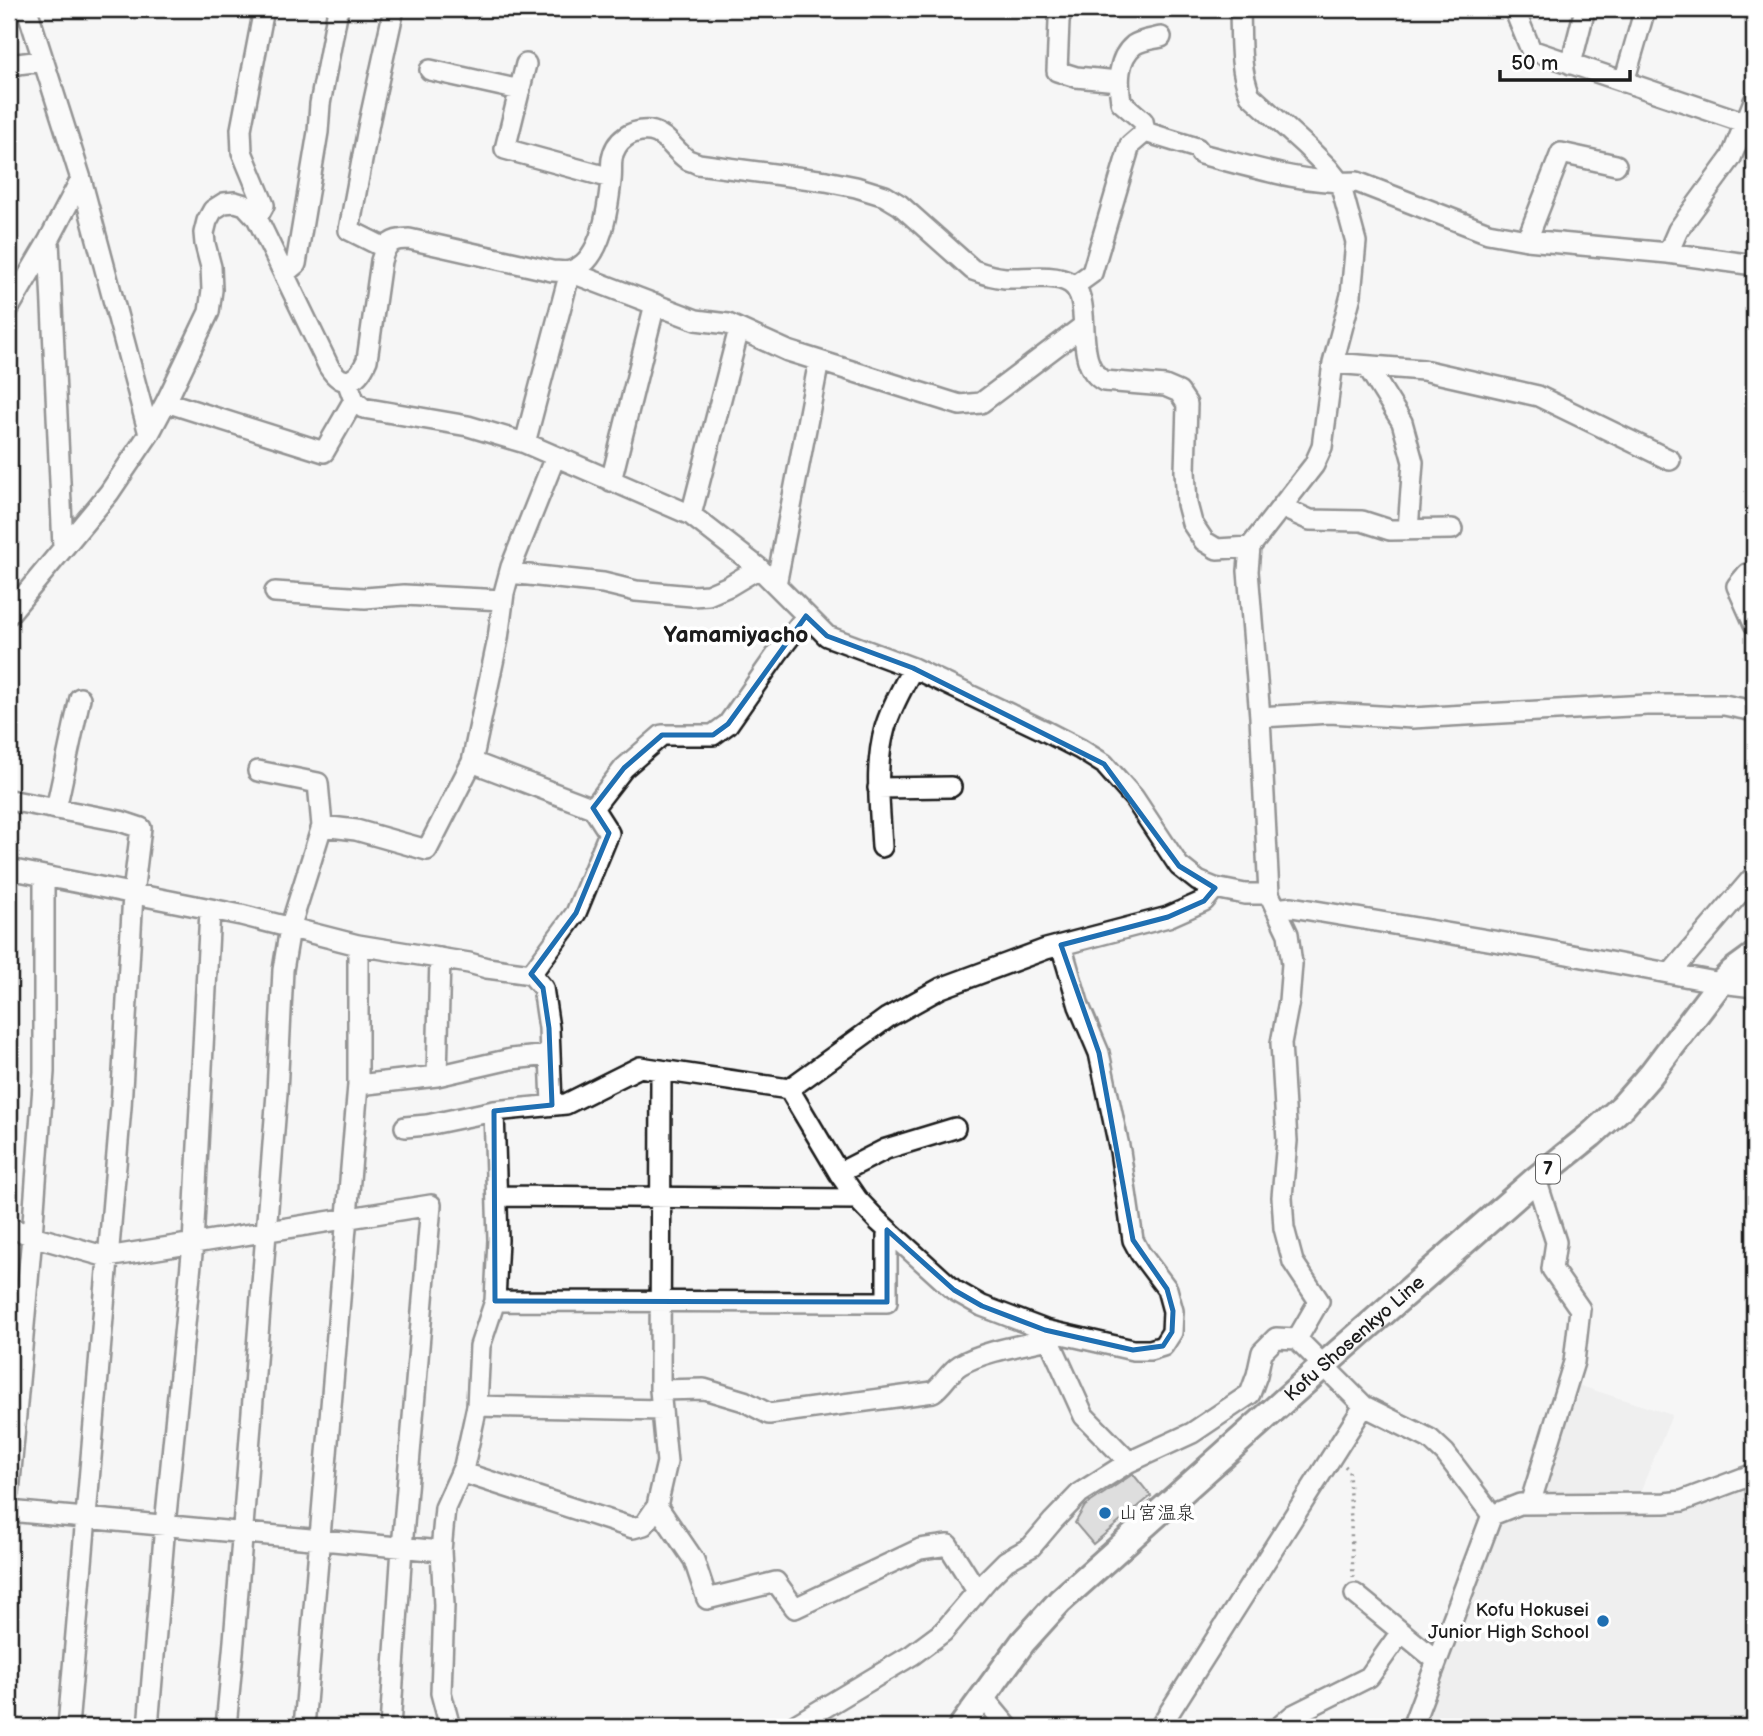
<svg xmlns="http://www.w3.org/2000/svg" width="1763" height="1736" font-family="'Balsamiq Sans','Klee One',sans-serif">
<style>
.built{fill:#e6e6e6}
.building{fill:#c0c0c0;stroke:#1c1c1c;stroke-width:2}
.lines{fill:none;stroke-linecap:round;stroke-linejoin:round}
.minor-casing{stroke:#1c1c1c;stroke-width:24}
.major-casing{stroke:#1c1c1c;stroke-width:30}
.path{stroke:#1c1c1c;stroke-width:3.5;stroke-dasharray:2 5;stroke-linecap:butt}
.minor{stroke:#fff;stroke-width:19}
.major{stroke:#fff;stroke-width:24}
.marked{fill:none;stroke:#1f6fb2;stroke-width:5;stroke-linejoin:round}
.poi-dot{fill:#1f6fb2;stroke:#fff;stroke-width:2.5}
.labels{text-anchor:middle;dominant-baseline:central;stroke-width:7;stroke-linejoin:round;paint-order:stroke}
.shield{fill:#fff;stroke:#606060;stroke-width:2}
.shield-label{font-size:18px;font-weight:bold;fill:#1c1c1c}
.street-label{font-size:19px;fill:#1c1c1c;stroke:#fff}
.poi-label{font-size:19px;fill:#1c1c1c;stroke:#fff;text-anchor:start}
.quarter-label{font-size:23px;font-weight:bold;fill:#1c1c1c;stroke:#fff}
</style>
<rect width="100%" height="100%" fill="#f6f6f6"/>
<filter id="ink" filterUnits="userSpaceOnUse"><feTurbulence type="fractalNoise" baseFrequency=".0143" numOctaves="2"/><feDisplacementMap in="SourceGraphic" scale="14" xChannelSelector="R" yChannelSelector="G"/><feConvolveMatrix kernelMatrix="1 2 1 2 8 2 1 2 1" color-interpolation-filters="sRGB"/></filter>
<g filter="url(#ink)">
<path class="built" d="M 1571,1383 L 1672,1415 L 1640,1492 L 1539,1495 Z
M 1754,1479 L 1754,1727 L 1412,1727 L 1492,1515 L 1523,1511 L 1671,1514 L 1728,1487 Z"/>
<path class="building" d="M 1133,1474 L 1151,1496 L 1093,1544 L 1075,1523 L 1085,1506 Z"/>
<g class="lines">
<g class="minor-casing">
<path id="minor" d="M 27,9 L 81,179 L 149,434
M 1062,9 L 1059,21 L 1057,71 L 1076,77 L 1118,81
M 1240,9 C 1241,37 1239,69 1250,95 L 1306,146 L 1328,168 L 1340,183 L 1356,242 L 1351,295 L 1333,363 L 1322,447 L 1314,465 L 1250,547 L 1248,571 L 1260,717 L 1269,894 L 1288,934 L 1292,964 L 1289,1001 L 1281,1043 L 1287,1141 L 1282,1197 L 1284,1228 L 1293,1262 L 1319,1301 L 1297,1339
M 1514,9 L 1531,50 L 1746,123
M 526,64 L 505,149 L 611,178
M 1571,64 L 1585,9
M 9,65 L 42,61
M 430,70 L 520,90
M 1624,82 L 1645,9
M 1145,132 L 1143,121 L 1121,102 C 1118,82 1117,59 1134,45 C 1141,40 1153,39 1161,37
M 257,218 L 264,205 L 242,152 L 241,129 L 264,9
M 49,240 L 63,547
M 1527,240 L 1561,153 L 1616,165
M 385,248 L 349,230 L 369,123 L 394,9
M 1668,253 L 1678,230 L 1731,158 L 1754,101
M 284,274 L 296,264 L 318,132 L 320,104 L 338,9
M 1074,286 L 1092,273 L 1130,145 L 1145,132 L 1197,148 L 1201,154 C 1252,167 1304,184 1357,182 L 1488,233 L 1527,240 L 1668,253 L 1754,265
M 9,308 L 49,240 L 81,179
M 1333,363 L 1423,370 L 1538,396 L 1670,460
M 1367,366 L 1402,422 L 1413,462 L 1408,530
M 347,381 L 354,400 L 363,408 L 468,426 L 525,443 L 691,515 L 759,568 L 827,636 L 913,668 L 1043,730 L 1080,749 L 1104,764 L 1134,798 L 1179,866 L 1198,881 L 1215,888 L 1245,894 L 1269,894
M 166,402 L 324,452 L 354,400
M 525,443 L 570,272 L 696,320 L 728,324 L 788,351 L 960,405 L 981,403 L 1083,326
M 611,481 L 655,304
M 1281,507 L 1310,520 L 1362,521 L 1390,530 L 1452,529
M 691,515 L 739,329
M 510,573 L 603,583 L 636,591 L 692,596 L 708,595 L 729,586 L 759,568
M 1754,574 L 1747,574 L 1737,586 L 1754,624
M 776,585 L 819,361
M 275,592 L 365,598 L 404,595 L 503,600
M 9,614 L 109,493 L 149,434 L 166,402 L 209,312 L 212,290 L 211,267 L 205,244 L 204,233 L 207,221 L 213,210 L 224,203 L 235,202 L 245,205 L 257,218 L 329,367 C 344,390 358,381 367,360 L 381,261 C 386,244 390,239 409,239 L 552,271 C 558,271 567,273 573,270 C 602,259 608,208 611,181 C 612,174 611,166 612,159 C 615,140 632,129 650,131 C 667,134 675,152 688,160 C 691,161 695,162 698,164 L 826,181 L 856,187 L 885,196 L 900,205 L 973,270 C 984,274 994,277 1005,278 C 1023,279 1054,273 1070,283 C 1096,298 1070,363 1104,381 L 1165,386 L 1179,392 L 1187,404 L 1185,471 L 1187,504 L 1192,523 L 1204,541 L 1217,549 L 1250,547
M 1260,717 L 1330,713 L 1412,718 L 1647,705 L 1724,705 L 1754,711
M 472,762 L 593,808 L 609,833 L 576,913 L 531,974
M 878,788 L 951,787
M 9,800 L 120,821 L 141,828 L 133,894 L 121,1107 L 68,1727
M 593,808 L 624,768 L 662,735 L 713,735 L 728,724 L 777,654 L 806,616
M 56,809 L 80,698
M 322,826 L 356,830 L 427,850 L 472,762 L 498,639 L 504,593 L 511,567 L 555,457
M 882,847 C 880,807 874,767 885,728 C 891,707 903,687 913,668
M 9,869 L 241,915 L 358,945 L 469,963 L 487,968 L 531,974 L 543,988 L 549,1028 L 552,1105
M 1276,909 L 1292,907 L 1535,948 L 1721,983 L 1754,987
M 1671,973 L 1754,876
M 437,1076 L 440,958
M 358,1085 L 437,1076 L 511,1059 L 550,1055
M 789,1089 L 887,1018 L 941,988 L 1046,949 L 1168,917 L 1204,901 L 1215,888
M 405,1127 L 427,1125 L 494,1111
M 839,1173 L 886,1149 L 955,1128
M 497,1196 L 857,1199
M 9,1227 L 32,1236 L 107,1257 L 431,1205 L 402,1548 L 390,1727
M 495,1301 L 887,1302 L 887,1230
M 1045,1330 L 1133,1350 L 1150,1350 L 1163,1346 L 1172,1332 L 1173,1311 L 1167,1289 L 1140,1253 L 1133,1240 L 1120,1151 L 1099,1053 L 1079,1006 L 1061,945
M 660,1390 L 704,1389 L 744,1401 L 769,1414 L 933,1392 C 943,1385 949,1372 960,1365 C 983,1351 1023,1345 1049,1339
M 477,1406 L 662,1410 L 660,1390 L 661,1070
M 461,1472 L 633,1528 L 644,1525 L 657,1506 L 667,1462 L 662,1410
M 9,1493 L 32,1236 L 44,1072 L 44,876
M 1530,1504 L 1574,1362 L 1580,1309 L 1552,1269 L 1556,1242 L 1536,1179
M 657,1506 L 694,1560 L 707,1599 L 776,1582 L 795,1608 L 920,1549 L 948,1545 L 977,1591
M 9,1511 L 441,1551
M 1492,1515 L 1520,1504 L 1665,1503 L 1682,1501 L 1754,1474
M 1355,1594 L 1437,1661
M 983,1697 L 1008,1727
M 148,1727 L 165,1525 L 193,1244 L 210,910
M 226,1727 L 234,1641 L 277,1093 L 283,970 L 290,928 L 322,826 L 318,783 L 258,771
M 304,1727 L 358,1085 L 358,945
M 450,1727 L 441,1693 L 444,1605 L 441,1551 L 445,1508 L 464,1466 L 477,1406 L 480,1346 L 495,1301 L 498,1240 L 494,1111 L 566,1104 L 640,1067 L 789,1089 L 839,1173 L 857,1199 L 878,1221 L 954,1290 L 982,1306 L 1045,1330 L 1084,1416 L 1129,1462
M 792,1727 L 912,1655 L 943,1632 L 987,1580 L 1006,1561 L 1031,1547 L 1053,1521 L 1080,1493 L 1129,1462 L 1192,1433 L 1250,1394 L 1257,1375 L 1262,1352 L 1276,1338 L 1297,1339 L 1364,1406 L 1430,1439 L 1445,1453 L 1492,1515 L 1412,1727
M 1160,1727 L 1364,1406
M 1279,1727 L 1293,1715 L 1369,1677 L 1401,1632"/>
</g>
<g class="major-casing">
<g id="major">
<path id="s1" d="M 961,1727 L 1023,1642 L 1060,1601 L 1324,1365 L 1536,1179 L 1591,1135 L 1623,1106 L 1651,1074 L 1717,987 L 1732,972 L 1754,956"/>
</g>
</g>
<path class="path" d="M 1345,1466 L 1349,1470 L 1353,1578"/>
<use href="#minor" class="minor"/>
<use href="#major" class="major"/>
</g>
</g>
<path d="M0 0H1763V1736H0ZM 806,616 L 827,636 L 913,668 L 1104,764 L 1179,866 L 1215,888 L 1204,901 L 1168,917 L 1061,945 L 1099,1053 L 1133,1240 L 1167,1289 L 1173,1311 L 1172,1332 L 1163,1346 L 1133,1350 L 1045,1330 L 982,1306 L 954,1290 L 887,1230 L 887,1302 L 495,1301 L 494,1111 L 552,1105 L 549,1028 L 543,988 L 531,974 L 576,913 L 609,833 L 593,808 L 624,768 L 662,735 L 713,735 L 728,724 Z" fill="#f6f6f6" fill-opacity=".55" fill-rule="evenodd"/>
<path class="marked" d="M 806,616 L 827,636 L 913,668 L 1104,764 L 1179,866 L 1215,888 L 1204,901 L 1168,917 L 1061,945 L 1099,1053 L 1133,1240 L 1167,1289 L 1173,1311 L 1172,1332 L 1163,1346 L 1133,1350 L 1045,1330 L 982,1306 L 954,1290 L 887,1230 L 887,1302 L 495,1301 L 494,1111 L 552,1105 L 549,1028 L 543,988 L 531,974 L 576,913 L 609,833 L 593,808 L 624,768 L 662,735 L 713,735 L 728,724 Z"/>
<g class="poi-dot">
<circle cx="1105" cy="1513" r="7"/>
<circle cx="1603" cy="1621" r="7"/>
</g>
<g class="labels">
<rect class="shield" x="1536" y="1154.5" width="24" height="29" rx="5"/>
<g class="shield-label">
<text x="1548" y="1169">7</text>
</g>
<g class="street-label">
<text stroke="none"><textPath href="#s1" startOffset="555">Kofu Shosenkyo Line</textPath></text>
</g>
<g class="poi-label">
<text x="1119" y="1513">山宮温泉</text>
<text x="1589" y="1610" text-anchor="end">Kofu Hokusei<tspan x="1589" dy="22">Junior High School</tspan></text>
</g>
<g class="quarter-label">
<text x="736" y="635">Yamamiyacho</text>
</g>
</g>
<rect width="1763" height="1736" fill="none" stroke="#fff" stroke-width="35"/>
<rect x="18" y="18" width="1728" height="1701" fill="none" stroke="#1c1c1c" stroke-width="2.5" filter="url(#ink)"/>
<path d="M1500 70v10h130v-10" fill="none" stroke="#1c1c1c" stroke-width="3.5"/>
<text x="1511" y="70" font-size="21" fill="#1c1c1c" stroke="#ffffff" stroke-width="5" paint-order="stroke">50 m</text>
</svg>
